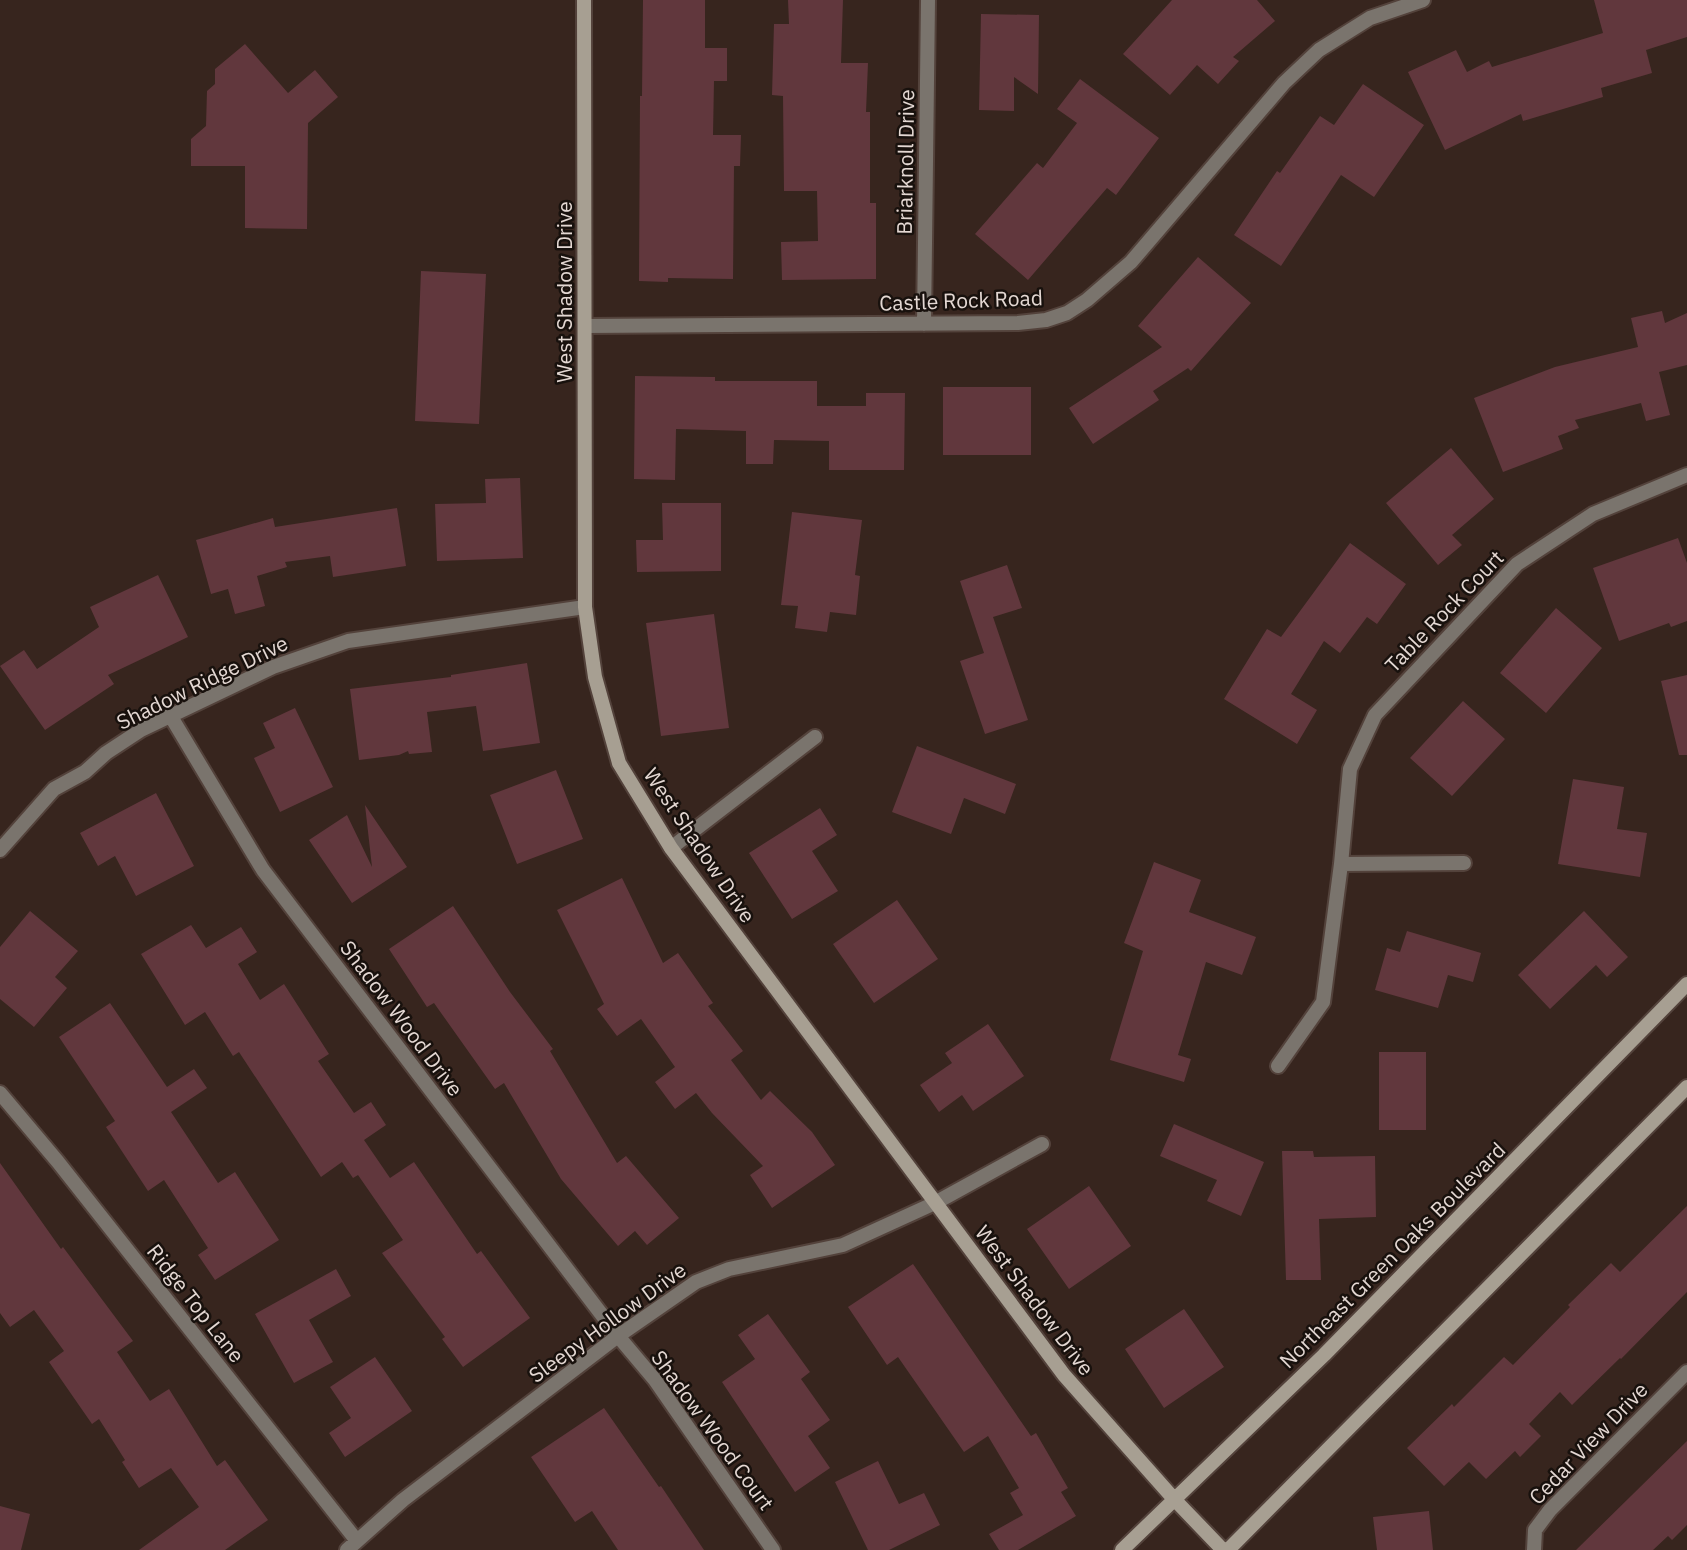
<svg xmlns="http://www.w3.org/2000/svg" width="1687" height="1550" font-family="'IBM Plex Sans',sans-serif">
<style>
.building{fill:#61373d}
.lines{fill:none;stroke-linecap:round;stroke-linejoin:round}
.street-casing{stroke:#53423b;stroke-width:18}
.secondary-casing{stroke:#53423b;stroke-width:18}
.street{stroke:#7a746d;stroke-width:14}
.secondary{stroke:#a79f92;stroke-width:14}
.labels{text-anchor:middle;dominant-baseline:central;stroke-width:5;stroke-linejoin:round;paint-order:stroke}
.street-label{font-size:21px;fill:#e4d8d3;stroke:#18110d}
</style>
<rect width="100%" height="100%" fill="#37251e"/>
<path class="building" d="M 643,0 L 705,0 L 705,48 L 727,48 L 727,81 L 714,81 L 713,135 L 741,135 L 740,166 L 734,166 L 733,279 L 668,278 L 668,282 L 639,281 L 640,96 L 642,96 Z
M 788,0 L 843,0 L 841,63 L 868,63 L 866,112 L 870,112 L 870,203 L 876,203 L 876,279 L 782,280 L 781,242 L 818,241 L 817,191 L 784,191 L 783,96 L 772,95 L 774,24 L 789,24 Z
M 1172,0 L 1257,0 L 1275,21 L 1233,57 L 1239,61 L 1218,84 L 1197,65 L 1170,95 L 1123,54 Z
M 1594,0 L 1687,0 L 1687,37 L 1646,50 L 1652,73 L 1601,88 L 1603,97 L 1523,121 L 1521,114 L 1445,150 L 1408,72 L 1456,50 L 1467,72 L 1489,61 L 1492,67 L 1603,33 Z
M 981,14 L 1039,15 L 1038,94 L 1014,77 L 1014,111 L 979,110 Z
M 245,44 L 288,93 L 315,70 L 338,97 L 308,123 L 307,229 L 245,228 L 245,166 L 191,166 L 191,139 L 206,126 L 207,91 L 215,84 L 215,69 Z
M 1080,79 L 1159,138 L 1116,195 L 1107,188 L 1028,280 L 975,234 L 1037,163 L 1043,168 L 1077,123 L 1057,109 Z
M 1363,84 L 1424,125 L 1374,197 L 1341,175 L 1281,266 L 1234,235 L 1277,171 L 1280,173 L 1320,116 L 1334,125 Z
M 1198,257 L 1251,303 L 1191,371 L 1188,368 L 1153,391 L 1159,400 L 1093,444 L 1069,408 L 1162,347 L 1138,326 Z
M 421,271 L 486,274 L 479,424 L 415,421 Z
M 1662,311 L 1665,323 L 1687,313 L 1687,365 L 1659,372 L 1670,415 L 1646,421 L 1641,403 L 1575,420 L 1579,428 L 1558,436 L 1563,449 L 1503,472 L 1474,398 L 1555,367 L 1638,347 L 1631,318 Z
M 635,376 L 715,377 L 715,381 L 817,381 L 817,406 L 866,406 L 866,393 L 905,393 L 904,470 L 829,470 L 829,441 L 774,440 L 773,464 L 746,464 L 746,431 L 676,429 L 675,480 L 634,479 Z
M 943,387 L 1031,387 L 1031,455 L 943,455 Z
M 1451,448 L 1494,499 L 1452,535 L 1462,545 L 1438,565 L 1386,503 Z
M 520,478 L 523,558 L 437,561 L 435,504 L 486,503 L 485,479 Z
M 662,503 L 721,503 L 721,571 L 637,572 L 636,540 L 663,540 Z
M 397,508 L 406,566 L 333,577 L 330,556 L 285,562 L 287,567 L 257,576 L 265,606 L 235,614 L 228,589 L 211,594 L 196,540 L 273,518 L 275,527 Z
M 792,512 L 862,520 L 855,575 L 860,576 L 856,615 L 830,612 L 827,632 L 795,628 L 798,606 L 781,605 Z
M 1678,538 L 1687,563 L 1687,621 L 1671,627 L 1669,623 L 1619,641 L 1593,568 Z
M 1350,543 L 1406,584 L 1377,624 L 1367,617 L 1340,653 L 1324,641 L 1291,694 L 1317,710 L 1297,744 L 1224,699 L 1267,629 L 1281,637 Z
M 1007,565 L 1022,608 L 993,617 L 1028,720 L 985,734 L 960,661 L 984,653 L 960,581 Z
M 158,575 L 188,637 L 108,675 L 114,684 L 45,730 L 0,666 L 24,650 L 37,669 L 99,627 L 90,607 Z
M 1556,608 L 1602,648 L 1546,713 L 1500,673 Z
M 714,614 L 729,728 L 661,736 L 646,623 Z
M 527,663 L 540,743 L 483,751 L 476,706 L 427,712 L 432,752 L 409,754 L 408,751 L 399,755 L 359,760 L 350,689 L 451,677 L 451,675 Z
M 1687,675 L 1687,755 L 1679,755 L 1661,681 Z
M 1463,701 L 1505,739 L 1452,796 L 1410,758 Z
M 295,708 L 333,787 L 280,812 L 254,758 L 275,748 L 263,723 Z
M 917,746 L 1016,784 L 1005,814 L 964,798 L 951,834 L 892,812 Z
M 556,770 L 583,839 L 517,864 L 490,795 Z
M 1573,779 L 1624,787 L 1617,829 L 1647,833 L 1640,877 L 1558,864 Z
M 156,793 L 194,866 L 136,896 L 115,856 L 98,866 L 80,833 Z
M 365,805 L 407,867 L 352,903 L 309,840 L 347,815 L 372,867 Z
M 820,808 L 837,835 L 812,851 L 838,891 L 792,919 L 749,853 Z
M 1154,862 L 1201,880 L 1189,912 L 1256,937 L 1242,975 L 1206,962 L 1178,1055 L 1191,1059 L 1184,1082 L 1110,1060 L 1143,951 L 1124,943 Z
M 622,878 L 663,963 L 678,953 L 713,1003 L 708,1006 L 743,1051 L 731,1060 L 761,1100 L 770,1091 L 812,1132 L 835,1165 L 772,1208 L 750,1175 L 763,1166 L 712,1113 L 696,1093 L 675,1109 L 655,1082 L 675,1067 L 641,1019 L 617,1036 L 597,1009 L 604,1004 L 557,910 Z
M 897,900 L 938,959 L 874,1003 L 833,944 Z
M 453,906 L 510,992 L 553,1049 L 550,1051 L 617,1163 L 626,1156 L 679,1218 L 647,1245 L 635,1231 L 618,1246 L 561,1179 L 504,1083 L 495,1089 L 434,1003 L 427,1007 L 389,949 Z
M 30,911 L 78,951 L 55,977 L 67,988 L 34,1027 L 0,999 L 0,947 Z
M 1584,911 L 1628,957 L 1607,977 L 1596,965 L 1550,1009 L 1518,975 Z
M 191,925 L 206,948 L 241,927 L 257,952 L 238,964 L 260,1000 L 284,984 L 329,1054 L 318,1061 L 354,1113 L 371,1102 L 386,1125 L 364,1140 L 390,1178 L 414,1162 L 477,1254 L 481,1251 L 530,1318 L 463,1367 L 442,1339 L 445,1337 L 382,1253 L 403,1240 L 358,1175 L 353,1178 L 342,1162 L 321,1177 L 239,1052 L 233,1056 L 205,1012 L 185,1025 L 141,954 Z
M 1407,931 L 1481,953 L 1473,982 L 1448,975 L 1438,1008 L 1375,990 L 1387,948 L 1400,952 Z
M 110,1003 L 167,1087 L 194,1069 L 207,1088 L 171,1112 L 218,1183 L 235,1172 L 279,1240 L 215,1280 L 198,1255 L 208,1248 L 164,1180 L 148,1191 L 106,1127 L 115,1121 L 59,1037 Z
M 988,1024 L 1024,1076 L 973,1111 L 962,1095 L 939,1112 L 920,1085 L 952,1063 L 945,1053 Z
M 1379,1052 L 1426,1052 L 1426,1130 L 1379,1130 Z
M 1174,1124 L 1264,1162 L 1241,1216 L 1207,1201 L 1217,1180 L 1160,1156 Z
M 1282,1151 L 1313,1151 L 1314,1157 L 1375,1156 L 1376,1217 L 1319,1219 L 1321,1280 L 1286,1280 Z
M 0,1163 L 61,1249 L 63,1247 L 133,1341 L 117,1352 L 150,1401 L 169,1389 L 217,1466 L 225,1460 L 268,1520 L 225,1550 L 139,1550 L 199,1507 L 171,1468 L 139,1488 L 122,1462 L 125,1460 L 99,1419 L 92,1424 L 49,1362 L 64,1351 L 34,1310 L 10,1327 L 0,1313 Z
M 1089,1186 L 1131,1246 L 1069,1289 L 1027,1229 Z
M 1687,1206 L 1687,1292 L 1621,1359 L 1620,1358 L 1572,1405 L 1560,1392 L 1529,1424 L 1541,1436 L 1520,1457 L 1515,1451 L 1486,1479 L 1469,1462 L 1444,1486 L 1407,1448 L 1452,1404 L 1454,1407 L 1504,1357 L 1513,1365 L 1570,1307 L 1568,1305 L 1611,1263 L 1620,1272 Z
M 913,1264 L 1031,1436 L 1036,1433 L 1068,1488 L 1061,1492 L 1076,1516 L 1018,1550 L 999,1550 L 989,1534 L 1023,1515 L 1010,1493 L 1019,1488 L 988,1436 L 964,1452 L 898,1357 L 887,1365 L 848,1307 Z
M 336,1269 L 351,1296 L 309,1320 L 333,1362 L 294,1383 L 255,1314 Z
M 1184,1309 L 1224,1367 L 1164,1408 L 1125,1349 Z
M 768,1314 L 810,1372 L 801,1379 L 830,1420 L 808,1436 L 830,1468 L 795,1492 L 722,1382 L 755,1359 L 738,1335 Z
M 375,1357 L 412,1411 L 345,1457 L 329,1433 L 351,1418 L 330,1387 Z
M 604,1408 L 659,1487 L 661,1486 L 704,1550 L 618,1550 L 592,1511 L 575,1522 L 531,1457 Z
M 1687,1441 L 1687,1525 L 1672,1540 L 1668,1536 L 1653,1550 L 1576,1550 Z
M 878,1461 L 899,1504 L 924,1493 L 940,1525 L 889,1550 L 868,1550 L 835,1482 Z
M 0,1506 L 30,1514 L 21,1550 L 0,1550 Z
M 1429,1511 L 1433,1550 L 1377,1550 L 1373,1517 Z"/>
<g class="lines">
<g class="street-casing">
<path id="street" d="M 924,324 L 928,0
M 585,326 L 1018,323 L 1046,320 L 1067,313 L 1087,300 L 1131,262 L 1284,83 L 1319,50 L 1370,18 L 1423,0
M 170,715 L 263,870 L 618,1336 L 655,1380 L 773,1550
M 671,848 L 815,737
M 0,850 L 54,789 L 85,772 L 106,753 L 141,730 L 273,667 L 348,641 L 585,607
M 1341,864 L 1464,863
M 1278,1066 L 1323,1002 L 1341,864 L 1350,769 L 1375,715 L 1517,564 L 1593,514 L 1687,475
M 0,1093 L 58,1162 L 357,1541
M 347,1550 L 403,1500 L 618,1336 L 696,1282 L 729,1269 L 843,1245 L 935,1203 L 1042,1144
M 1534,1550 L 1535,1530 L 1550,1510 L 1687,1372"/>
</g>
<g class="secondary-casing">
<path id="secondary" d="M 584,0 L 585,607 L 595,677 L 619,763 L 671,848 L 1064,1375 L 1174,1499 L 1223,1550
M 1122,1550 L 1324,1355 L 1687,984
M 1228,1550 L 1687,1087"/>
</g>
<use href="#street" class="street"/>
<use href="#secondary" class="secondary"/>
</g>
<g class="labels">
<g class="street-label">
<text transform="translate(905 162) rotate(-89)">Briarknoll Drive</text>
<text transform="translate(564 292) rotate(-90)">West Shadow Drive</text>
<text transform="translate(961 300) rotate(-2)">Castle Rock Road</text>
<text transform="translate(1444 611) rotate(-46)">Table Rock Court</text>
<text transform="translate(202 682) rotate(-26)">Shadow Ridge Drive</text>
<text transform="translate(700 845) rotate(56)">West Shadow Drive</text>
<text transform="translate(402 1018) rotate(53)">Shadow Wood Drive</text>
<text transform="translate(1392 1255) rotate(-45)">Northeast Green Oaks Boulevard</text>
<text transform="translate(1035 1300) rotate(53)">West Shadow Drive</text>
<text transform="translate(196 1303) rotate(52)">Ridge Top Lane</text>
<text transform="translate(607 1322) rotate(-36)">Sleepy Hollow Drive</text>
<text transform="translate(713 1430) rotate(54)">Shadow Wood Court</text>
<text transform="translate(1588 1443) rotate(-46)">Cedar View Drive</text>
</g>
</g>
</svg>
